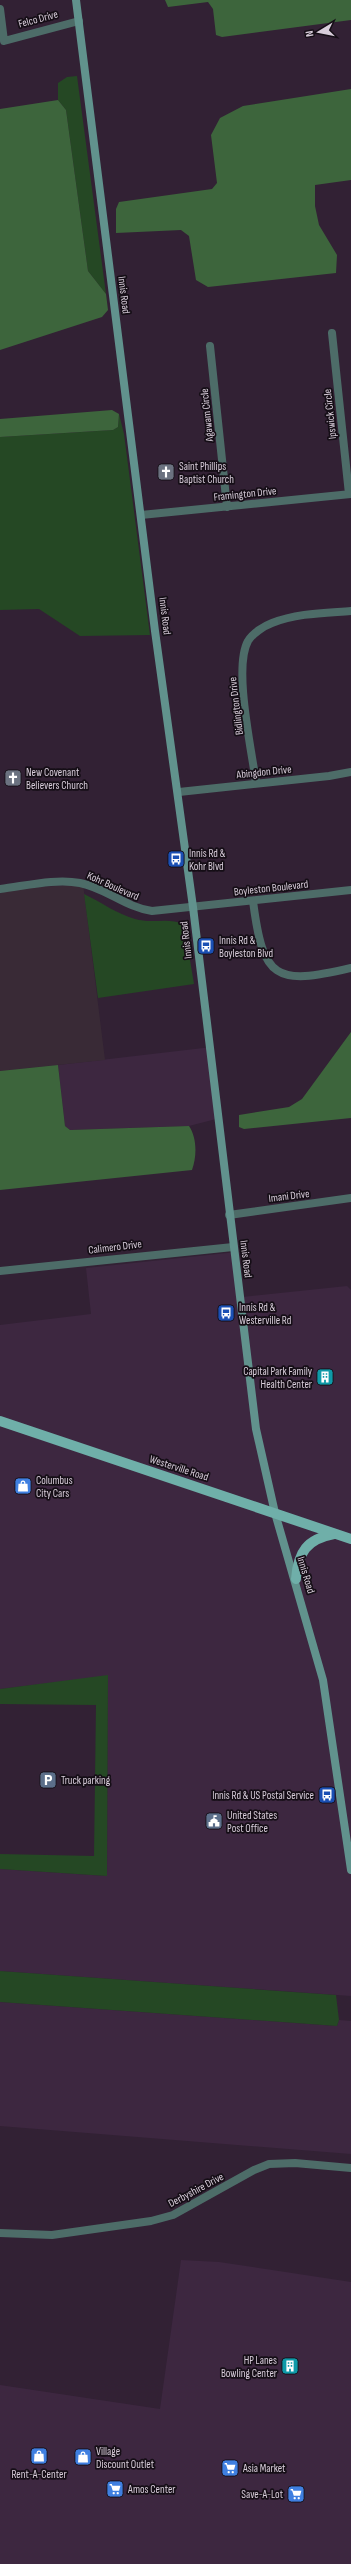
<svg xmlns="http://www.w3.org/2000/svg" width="351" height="2564" font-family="'Sofia Sans Condensed',sans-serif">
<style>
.built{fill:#3d2740}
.education{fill:#392a36}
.green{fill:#254824}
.forest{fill:#3d653c}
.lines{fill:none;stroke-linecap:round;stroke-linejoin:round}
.street{stroke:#4d6c68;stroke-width:8}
.secondary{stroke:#61928d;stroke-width:8}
.primary{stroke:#6fafa9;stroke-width:10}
.labels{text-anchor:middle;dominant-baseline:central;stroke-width:3.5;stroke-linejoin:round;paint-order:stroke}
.street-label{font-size:11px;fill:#d8cdda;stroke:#150e16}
.poi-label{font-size:11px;fill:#d8cdda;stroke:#150e16;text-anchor:start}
</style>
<rect width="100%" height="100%" fill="#322134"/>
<path class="built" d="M 212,1047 L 220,1118 L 189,1126 L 70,1130 L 65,1126 L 58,1065 Z
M 237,1252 L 242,1297 L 347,1286 L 351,1290 L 351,1996 L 0,1971 L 0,1869 L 107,1876 L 108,1676 L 0,1689 L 0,1325 L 91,1314 L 86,1268 Z
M 0,2002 L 337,2026 L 339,2020 L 351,2021 L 351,2154 L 0,2126 Z
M 181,2260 L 219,2262 L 351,2282 L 351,2564 L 0,2564 L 0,2385 L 160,2409 Z"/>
<path class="education" d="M 83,884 L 105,1060 L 0,1071 L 0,890 Z"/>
<path class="green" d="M 77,76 L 106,294 L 88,271 L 66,110 L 58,100 L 58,83 L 67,77 Z
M 119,414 L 124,434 L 150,635 L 80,636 L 39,609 L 0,610 L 0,437 L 113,430 L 118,427 Z
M 84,894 C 101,902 117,914 135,919 C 152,924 168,917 184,924 L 194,984 L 98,998 Z
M 108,1675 L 107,1876 L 0,1869 L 0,1854 L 94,1856 L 96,1705 L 0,1704 L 0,1689 Z
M 0,1971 L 336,1995 L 339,2020 L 337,2026 L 0,2002 Z"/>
<path class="forest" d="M 165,0 L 351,0 L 351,20 L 222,37 L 216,35 L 213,9 L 208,2 L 168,7 Z
M 351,89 L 351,180 L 315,185 L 315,206 L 319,225 L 337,255 L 336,273 L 208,287 L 196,280 L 189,236 L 181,230 L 116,233 L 116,209 L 119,202 L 212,189 L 217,183 L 211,135 L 220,118 L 243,106 Z
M 58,100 L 66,110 L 88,271 L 106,294 L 108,310 L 102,317 L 0,350 L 0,109 Z
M 112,410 L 119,414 L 118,427 L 113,430 L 0,437 L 0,419 Z
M 351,1032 L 351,1118 L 244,1129 L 239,1127 L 239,1115 L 289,1107 L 302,1099 Z
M 58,1065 L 65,1126 L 70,1130 L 189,1126 C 197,1138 197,1156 192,1170 L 0,1190 L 0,1071 Z"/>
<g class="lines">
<path class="street" d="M 0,9 L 4,41 L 79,21
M 332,333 L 349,494
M 210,346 L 227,507
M 141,515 L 351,494
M 256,783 C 252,751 233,668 248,641 C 253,633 264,626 272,623 C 297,613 325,613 351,611
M 179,792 L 329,776 L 351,772
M 0,889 C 25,886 56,878 80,883 C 106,888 125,907 152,911 L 351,890
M 253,901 C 263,979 275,986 351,968
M 229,1215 L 351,1198
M 0,1271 L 233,1247
M 0,2233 L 52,2235 L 151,2221 L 173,2215 L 254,2170 L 269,2164 L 295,2163 L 351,2168"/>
<path class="secondary" d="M 76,0 L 155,631 L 193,907 L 256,1429 L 275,1513 L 323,1680 L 351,1870"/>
<path class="primary" d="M 0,1421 L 351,1539
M 296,1579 C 298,1552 307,1539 334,1534"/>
</g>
<defs>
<g id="church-square" transform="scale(0.9)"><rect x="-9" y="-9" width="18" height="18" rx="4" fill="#6b7280" stroke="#150e16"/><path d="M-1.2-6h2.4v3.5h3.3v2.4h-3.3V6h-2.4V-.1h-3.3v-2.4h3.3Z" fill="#fff"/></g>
<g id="bus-square" transform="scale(0.9)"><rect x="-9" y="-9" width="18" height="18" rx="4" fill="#1a4fb4" stroke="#150e16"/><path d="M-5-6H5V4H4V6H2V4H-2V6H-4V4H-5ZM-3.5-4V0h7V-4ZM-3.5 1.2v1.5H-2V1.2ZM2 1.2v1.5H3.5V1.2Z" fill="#fff"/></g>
<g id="building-square" transform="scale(0.9)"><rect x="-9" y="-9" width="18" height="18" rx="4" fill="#0f9aa8" stroke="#150e16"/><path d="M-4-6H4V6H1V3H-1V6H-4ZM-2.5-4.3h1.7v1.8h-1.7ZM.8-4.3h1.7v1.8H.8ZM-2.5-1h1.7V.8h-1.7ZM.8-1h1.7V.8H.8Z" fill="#fff"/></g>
<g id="shop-square" transform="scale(0.9)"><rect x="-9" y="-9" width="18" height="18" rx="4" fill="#3f7fe0" stroke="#150e16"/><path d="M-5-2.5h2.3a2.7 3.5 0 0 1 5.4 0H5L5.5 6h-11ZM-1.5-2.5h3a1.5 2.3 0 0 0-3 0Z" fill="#fff"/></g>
<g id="parking-square" transform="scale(0.9)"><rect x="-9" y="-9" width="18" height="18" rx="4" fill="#5c6f8a" stroke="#150e16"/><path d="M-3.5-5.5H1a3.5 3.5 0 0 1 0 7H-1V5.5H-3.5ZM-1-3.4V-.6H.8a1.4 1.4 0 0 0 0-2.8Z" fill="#fff"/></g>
<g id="civic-square" transform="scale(0.9)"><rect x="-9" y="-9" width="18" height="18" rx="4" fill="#5c6f8a" stroke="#150e16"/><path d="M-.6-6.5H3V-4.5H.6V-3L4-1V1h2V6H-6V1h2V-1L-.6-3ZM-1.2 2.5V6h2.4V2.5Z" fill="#fff"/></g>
<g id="supermarket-square" transform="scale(0.9)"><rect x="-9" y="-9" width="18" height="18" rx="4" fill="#3f7fe0" stroke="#150e16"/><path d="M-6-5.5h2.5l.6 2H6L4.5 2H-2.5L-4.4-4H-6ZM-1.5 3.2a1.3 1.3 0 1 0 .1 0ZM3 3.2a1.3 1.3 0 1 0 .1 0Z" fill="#fff"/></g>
</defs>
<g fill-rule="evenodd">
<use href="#church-square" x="166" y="472"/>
<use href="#church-square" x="13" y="778"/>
<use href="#bus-square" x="176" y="859"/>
<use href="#bus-square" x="206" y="946"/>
<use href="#bus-square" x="226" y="1313"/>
<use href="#building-square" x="325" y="1377"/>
<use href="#shop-square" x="23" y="1486"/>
<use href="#parking-square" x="48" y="1780"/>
<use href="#bus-square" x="327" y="1795"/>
<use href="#civic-square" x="214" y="1821"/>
<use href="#building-square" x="290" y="2366"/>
<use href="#shop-square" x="39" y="2456"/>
<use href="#shop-square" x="83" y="2457"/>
<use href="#supermarket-square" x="230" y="2468"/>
<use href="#supermarket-square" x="115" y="2489"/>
<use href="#supermarket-square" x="296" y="2494"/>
</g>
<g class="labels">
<g class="street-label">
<text transform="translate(38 19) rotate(-15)">Felco Drive</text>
<text transform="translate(124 295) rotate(83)">Innis Road</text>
<text transform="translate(330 414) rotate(-96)">Ipswick Circle</text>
<text transform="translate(207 415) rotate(-96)">Agawam Circle</text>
<text transform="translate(245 494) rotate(-6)">Framington Drive</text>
<text transform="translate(165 616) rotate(83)">Innis Road</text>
<text transform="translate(236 706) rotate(-97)">Bidlington Drive</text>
<text transform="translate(264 772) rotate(-6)">Abingdon Drive</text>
<text transform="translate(113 886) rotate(24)">Kohr Boulevard</text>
<text transform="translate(271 888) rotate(-6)">Boyleston Boulevard</text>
<text transform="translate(186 940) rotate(-97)">Innis Road</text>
<text transform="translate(289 1196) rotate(-7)">Imani Drive</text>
<text transform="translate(115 1247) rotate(-7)">Calimero Drive</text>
<text transform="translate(246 1259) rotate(83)">Innis Road</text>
<text transform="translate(179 1468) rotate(18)">Westerville Road</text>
<text transform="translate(306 1575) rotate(73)">Innis Road</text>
<text transform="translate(196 2190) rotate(-28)">Derbyshire Drive</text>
</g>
<g class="poi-label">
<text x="179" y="466">Saint Phillips<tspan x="179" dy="13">Baptist Church</tspan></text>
<text x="26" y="772">New Covenant<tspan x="26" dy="13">Believers Church</tspan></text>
<text x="189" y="853">Innis Rd &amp;<tspan x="189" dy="13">Kohr Blvd</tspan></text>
<text x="219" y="940">Innis Rd &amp;<tspan x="219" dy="13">Boyleston Blvd</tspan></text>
<text x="239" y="1307">Innis Rd &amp;<tspan x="239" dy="13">Westerville Rd</tspan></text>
<text x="312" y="1371" text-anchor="end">Capital Park Family<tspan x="312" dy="13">Health Center</tspan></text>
<text x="36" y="1480">Columbus<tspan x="36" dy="13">City Cars</tspan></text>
<text x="61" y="1780">Truck parking</text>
<text x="314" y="1795" text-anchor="end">Innis Rd &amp; US Postal Service</text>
<text x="227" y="1815">United States<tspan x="227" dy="13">Post Office</tspan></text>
<text x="277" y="2360" text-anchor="end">HP Lanes<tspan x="277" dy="13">Bowling Center</tspan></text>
<text x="96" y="2451">Village<tspan x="96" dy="13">Discount Outlet</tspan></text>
<text x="243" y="2468">Asia Market</text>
<text x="39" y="2474" text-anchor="middle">Rent-A-Center</text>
<text x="128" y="2489">Amos Center</text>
<text x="283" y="2494" text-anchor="end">Save-A-Lot</text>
</g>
</g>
<g transform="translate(319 32) rotate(260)" stroke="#150e16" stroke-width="3" paint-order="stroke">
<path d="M0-3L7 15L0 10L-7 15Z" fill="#d8cdda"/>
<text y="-6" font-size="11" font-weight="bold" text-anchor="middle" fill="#d8cdda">N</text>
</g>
</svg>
